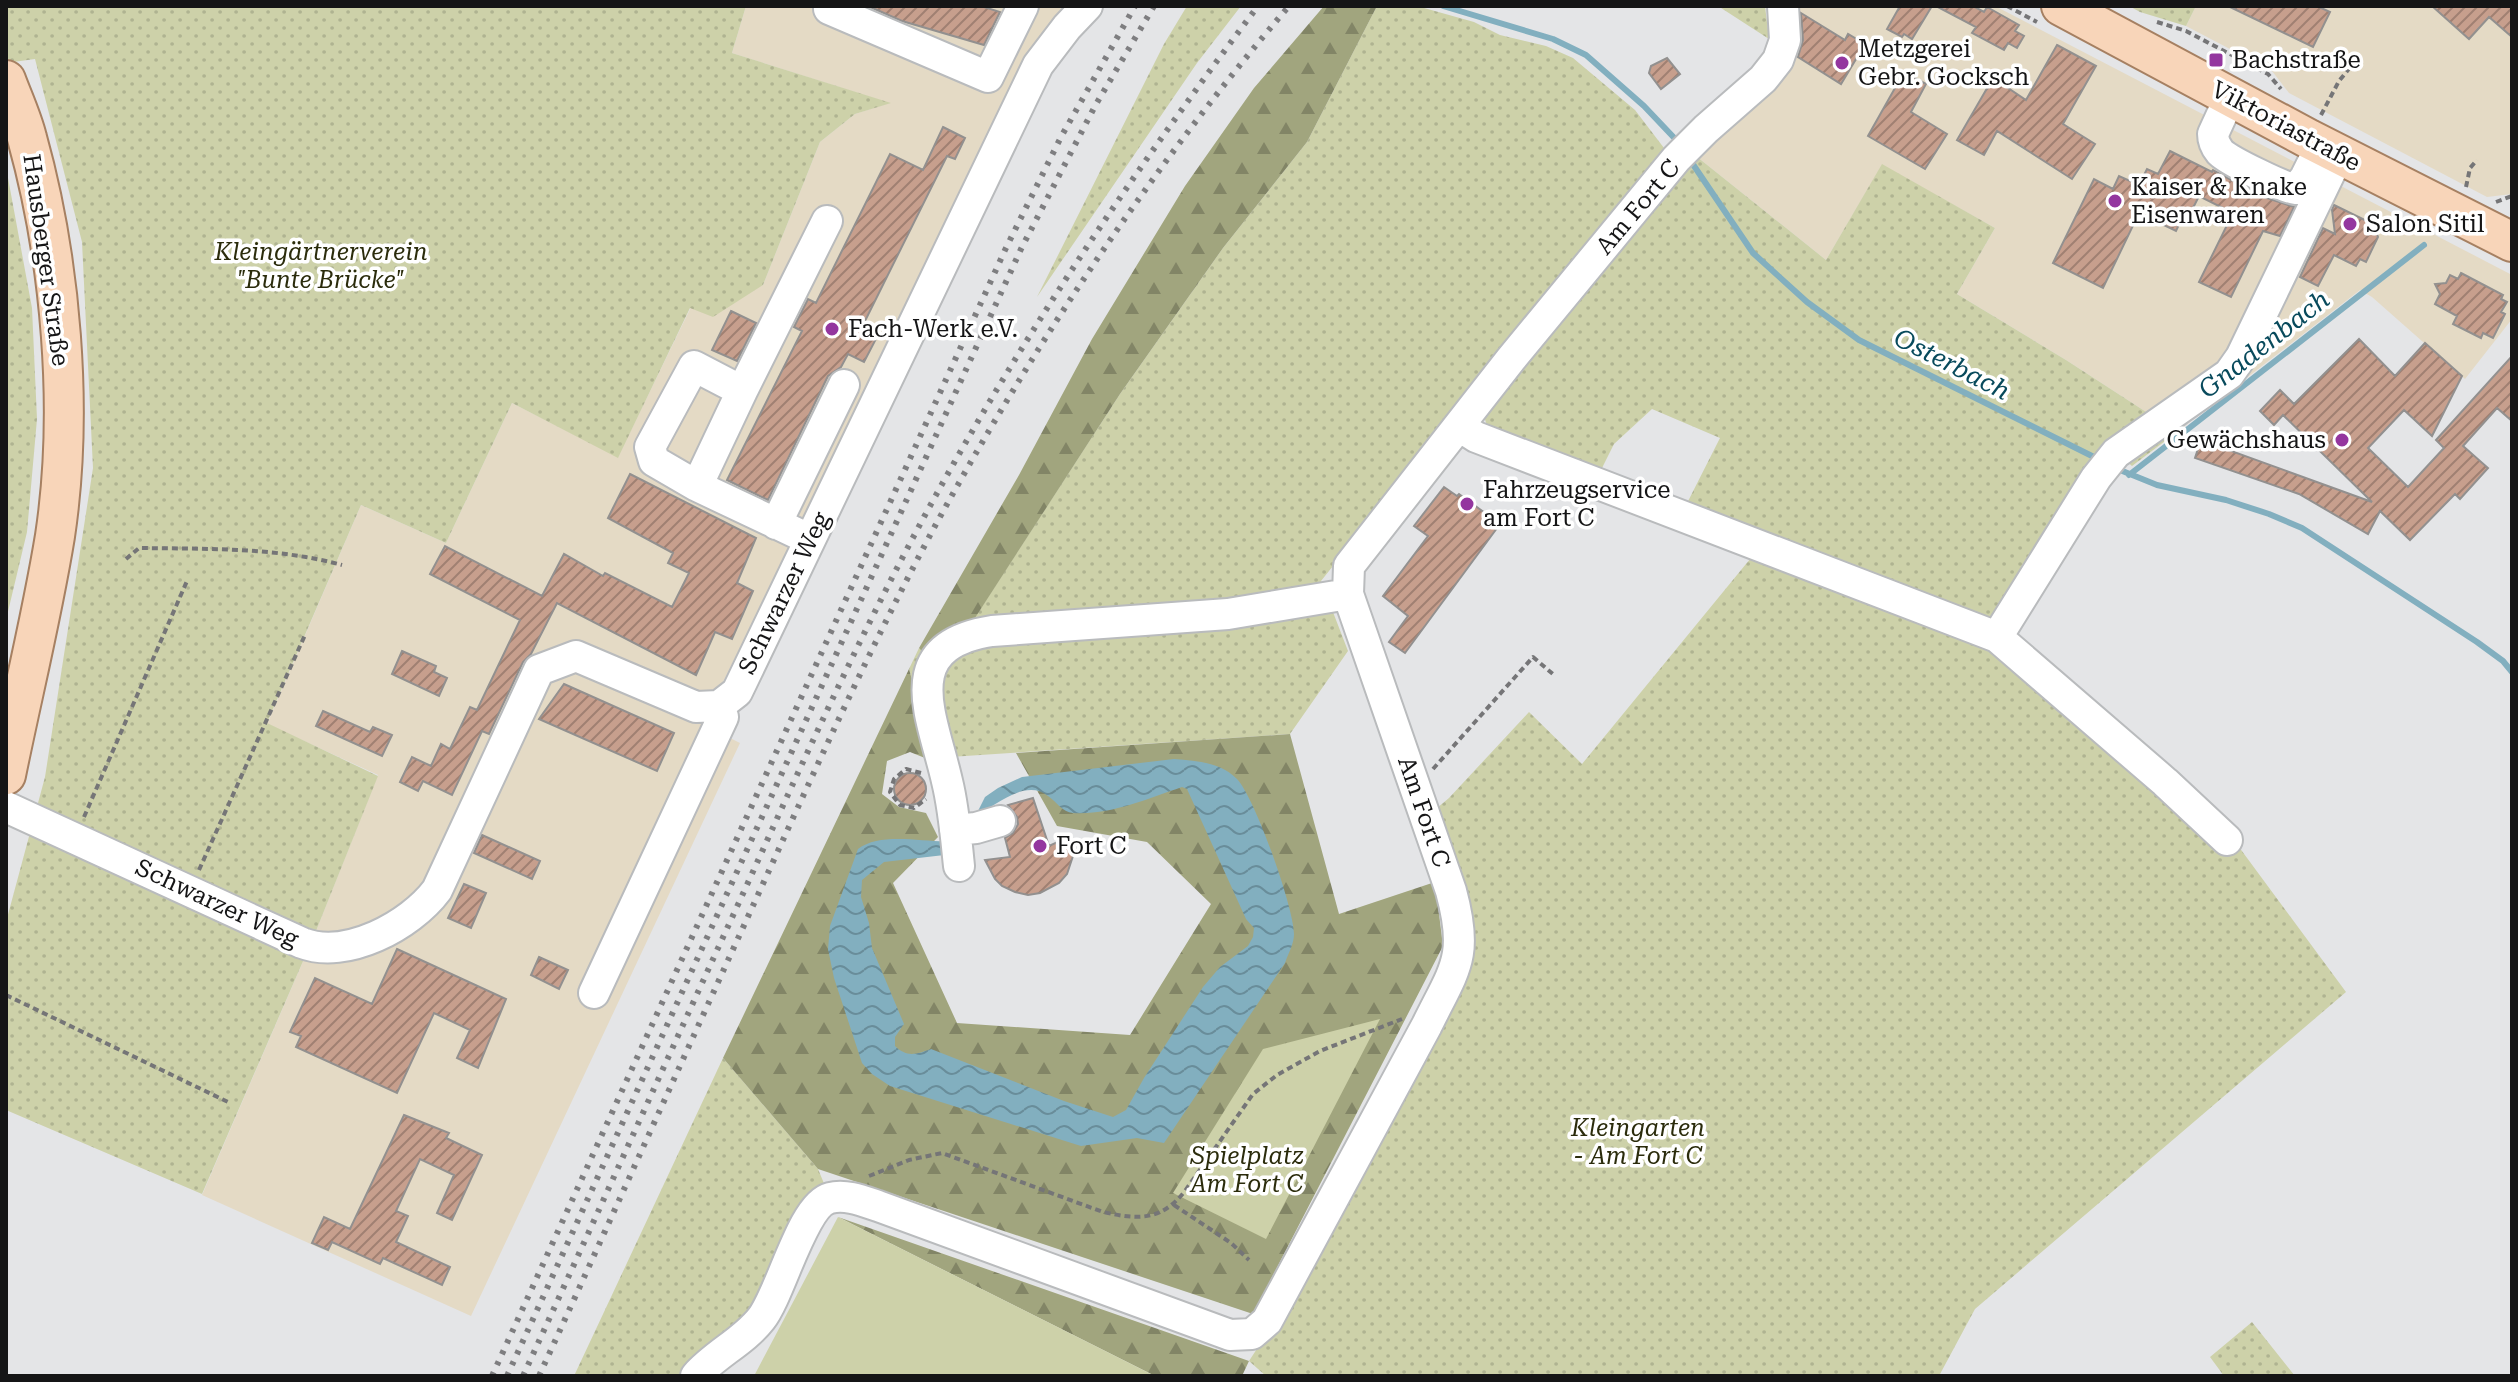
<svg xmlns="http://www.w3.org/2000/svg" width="2518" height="1382" font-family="'Roboto Serif',serif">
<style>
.commercial{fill:#e4dac5}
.grass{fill:url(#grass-dots)}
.forest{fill:url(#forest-firs)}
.park{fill:#cdd1a9}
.water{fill:url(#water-waves)}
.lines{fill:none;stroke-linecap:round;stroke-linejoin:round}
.stream{stroke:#82afbf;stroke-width:6}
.building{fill:url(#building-hatch);stroke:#92908f;stroke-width:2}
.minor-casing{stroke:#b9bbbd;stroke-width:34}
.major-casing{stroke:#a68062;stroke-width:42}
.path{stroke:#757577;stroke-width:4;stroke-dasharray:6 4;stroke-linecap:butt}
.minor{stroke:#fff;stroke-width:30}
.major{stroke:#f8d5b9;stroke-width:38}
.rail{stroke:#7e7e80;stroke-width:6;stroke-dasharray:4 8;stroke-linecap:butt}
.poi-dot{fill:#94369f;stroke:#fff;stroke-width:3}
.labels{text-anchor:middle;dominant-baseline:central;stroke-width:7;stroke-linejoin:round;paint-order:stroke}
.poi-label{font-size:24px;fill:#151516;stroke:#fff;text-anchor:start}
.street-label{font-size:24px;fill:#151516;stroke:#fff}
.park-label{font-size:24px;font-style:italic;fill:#2b2c0c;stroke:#fff}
.water-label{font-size:26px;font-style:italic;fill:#084a5c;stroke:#fff}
</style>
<defs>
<pattern id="grass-dots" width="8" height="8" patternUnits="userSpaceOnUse" patternTransform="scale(2)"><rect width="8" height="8" fill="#cdd1a9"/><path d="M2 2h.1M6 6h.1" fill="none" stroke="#afb391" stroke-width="1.8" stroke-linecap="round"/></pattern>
<pattern id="forest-firs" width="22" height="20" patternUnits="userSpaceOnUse" patternTransform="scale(2)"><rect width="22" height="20" fill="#a1a57e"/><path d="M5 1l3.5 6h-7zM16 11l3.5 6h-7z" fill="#828566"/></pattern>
<pattern id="water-waves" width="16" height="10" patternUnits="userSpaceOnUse" patternTransform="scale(2)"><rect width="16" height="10" fill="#82afbf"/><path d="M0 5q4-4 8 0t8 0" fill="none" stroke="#698d9a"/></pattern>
<pattern id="building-hatch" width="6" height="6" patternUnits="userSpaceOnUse" patternTransform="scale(2)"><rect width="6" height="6" fill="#c79f8d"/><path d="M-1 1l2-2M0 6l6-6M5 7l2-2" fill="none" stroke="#a08072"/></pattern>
</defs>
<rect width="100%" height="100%" fill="#e4e5e7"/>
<path class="commercial" d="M 746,6 L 1062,6 L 702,724 L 740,743 L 471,1316 L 202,1195 L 314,936 L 378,775 L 267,724 L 361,505 L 446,543 L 512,403 L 618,457 L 691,307 L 763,285 L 820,142 L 855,114 L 889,103 L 732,53 Z
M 1795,6 L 1995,6 L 2512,275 L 2512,319 L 2465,379 L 2372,297 L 2360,290 L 2177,432 L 2066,360 L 1957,294 L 1995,228 L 1882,165 L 1826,260 L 1696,156 Z
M 2196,6 L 2512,6 L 2512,194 L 2487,197 L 2289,93 L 2272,71 L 2186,26 Z"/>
<path class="grass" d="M 6,6 L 746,6 L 732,53 L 891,103 L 855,114 L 820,142 L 763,285 L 713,317 L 690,308 L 618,458 L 512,403 L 446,543 L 361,505 L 267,723 L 378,776 L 314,936 L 202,1194 L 6,1110 L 6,922 L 45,777 L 93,468 L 82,242 L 35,59 L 6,63 Z
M 1187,6 L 1241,6 L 1197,63 L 1037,297 L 1164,44 Z
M 1377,6 L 1417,6 L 1474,22 L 1500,35 L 1546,46 L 1573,58 L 1635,110 L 1664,148 L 1628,192 L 1613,216 L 1321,581 L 1348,651 L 1290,734 L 935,758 L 909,669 L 919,648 L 940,671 L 1120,394 L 1223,248 L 1307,142 Z
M 1718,6 L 1765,6 L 1769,39 Z
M 2129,6 L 2196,6 L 2186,26 L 2140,12 Z
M 1696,156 L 1826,260 L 1882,164 L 1995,228 L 1957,294 L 2066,360 L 2177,432 L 2132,466 L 2117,453 L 1997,637 L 2236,843 L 2346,992 L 1975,1309 L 1939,1376 L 1266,1376 L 1249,1361 L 1296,1289 L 1458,984 L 1437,808 L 1449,798 L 1529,712 L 1582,764 L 1755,553 L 1677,523 L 1720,438 L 1652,409 L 1614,444 L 1598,476 L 1488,429 L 1483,413 Z
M 6,167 L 32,308 L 37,419 L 27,532 L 6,620 Z
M 723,1058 L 818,1169 L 828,1193 L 773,1290 L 688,1376 L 574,1376 Z
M 2252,1322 L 2295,1376 L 2224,1376 L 2210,1357 Z"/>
<path class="forest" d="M 1324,6 L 1377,6 L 1307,142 L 1223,248 L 1120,394 L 940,672 L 919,648 L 1019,475 L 1092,339 L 1185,186 L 1254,88 Z
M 909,669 L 935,762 L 910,752 L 887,761 L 882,794 L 899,807 L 926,813 L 938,837 L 893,883 L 957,1023 L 1130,1035 L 1211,904 L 1147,842 L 1057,826 L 1016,753 L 1290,734 L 1339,914 L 1435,882 L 1443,946 L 1253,1314 L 818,1169 L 723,1058 Z
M 838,1217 L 1249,1361 L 1242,1376 L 1155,1376 Z"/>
<path class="park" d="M 1380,1019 L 1266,1239 L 1173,1193 L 1263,1049 Z
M 838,1217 L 1155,1376 L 754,1376 Z"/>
<path class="water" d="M 1174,759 C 1197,761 1220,762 1237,779 C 1255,798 1294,908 1294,934 C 1294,944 1288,954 1285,963 L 1164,1143 L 1137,1138 L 1081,1146 L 890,1086 L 872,1074 L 862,1063 L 834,978 L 828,949 L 830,926 L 858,849 C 881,831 925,843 952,841 L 953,854 L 884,862 L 862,880 L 861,897 L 869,923 L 872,948 L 904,1024 L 895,1037 L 895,1046 C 907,1058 917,1054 931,1049 L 1064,1101 L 1113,1117 L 1126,1110 L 1144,1078 L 1203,987 L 1220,967 L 1248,946 L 1253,937 L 1254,928 L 1246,919 L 1187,789 L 1182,787 C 1147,799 1111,815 1073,813 C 1062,812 1057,802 1048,796 C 1025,778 996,806 976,815 L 985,797 L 998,788 L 1022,777 Z"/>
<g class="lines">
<path class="stream" d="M 1443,6 L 1553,39 L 1586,55 L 1644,106 L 1680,144
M 1690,160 L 1753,253 L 1807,302 L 1859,340 L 2098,459
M 2115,468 L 2157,485 L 2226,500 L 2269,514 L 2302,528 L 2477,642 L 2503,661 L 2512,672
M 2129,475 L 2424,245"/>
</g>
<path class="building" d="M 868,6 L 981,6 L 1000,12 L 984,45 L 902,21 Z
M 1900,6 L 1932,6 L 1912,39 L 1904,34 L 1902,37 L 1887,29 Z
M 1936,6 L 1973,6 L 1984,12 L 1987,7 L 2019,25 L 2015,31 L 2024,36 L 2017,48 L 2008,43 L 2004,50 L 1972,33 L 1976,27 Z
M 2228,6 L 2317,6 L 2330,12 L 2313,47 Z
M 2432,6 L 2512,6 L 2512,37 L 2489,17 L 2469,39 Z
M 1801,13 L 1845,40 L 1848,34 L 1865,44 L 1841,84 L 1798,57 L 1803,40 Z
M 2057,45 L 2096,66 L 2063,124 L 2095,144 L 2072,179 L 1997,131 L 1984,155 L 1957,140 L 1993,78 L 2026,100 Z
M 1667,58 L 1680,74 L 1661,89 L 1649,73 L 1651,66 Z
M 1904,72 L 1926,84 L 1911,112 L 1947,134 L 1925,169 L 1868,136 Z
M 943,127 L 965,138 L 955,159 L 947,156 L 862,327 L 878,335 L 864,362 L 848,354 L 841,367 L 828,376 L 768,500 L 727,480 L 802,331 L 794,327 L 808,299 L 816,303 L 890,154 L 923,170 Z
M 2170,151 L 2212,172 L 2213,170 L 2261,196 L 2294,207 L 2280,236 L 2263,231 L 2231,297 L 2199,282 L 2233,213 L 2199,196 L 2189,216 L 2184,214 L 2176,231 L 2139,213 L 2103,288 L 2053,263 L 2094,179 L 2113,189 L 2119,176 L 2139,185 L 2147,169 L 2158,174 Z
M 2334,205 L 2373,224 L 2378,237 L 2366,262 L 2360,259 L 2356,266 L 2334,255 L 2318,286 L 2300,277 L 2323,228 L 2335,234 L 2332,210 Z
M 2461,273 L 2503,295 L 2501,299 L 2507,302 L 2501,312 L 2505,314 L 2493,338 L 2483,333 L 2481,338 L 2453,324 L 2457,316 L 2435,304 L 2440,294 L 2435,284 L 2446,283 L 2450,275 L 2458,279 Z
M 731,311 L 756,323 L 737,361 L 712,350 Z
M 2359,339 L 2395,376 L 2425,343 L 2462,376 L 2432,436 L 2404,410 L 2368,448 L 2408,487 L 2444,448 L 2436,440 L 2512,356 L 2512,421 L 2497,408 L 2463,446 L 2488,468 L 2460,499 L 2455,494 L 2410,540 L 2380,511 L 2368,534 L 2299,494 L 2195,458 L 2201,440 L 2372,502 L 2283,415 L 2274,425 L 2260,411 L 2280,390 L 2294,404 Z
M 630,474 L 756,538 L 737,583 L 753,591 L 732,639 L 715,632 L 696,675 L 557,603 L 531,654 L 523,662 L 489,734 L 482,731 L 452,795 L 423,781 L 418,791 L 400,782 L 412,757 L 431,766 L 441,744 L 450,749 L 470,707 L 477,710 L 520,620 L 430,574 L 445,546 L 542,596 L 564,554 L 603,576 L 605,573 L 672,607 L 689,573 L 668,563 L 673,553 L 608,518 Z
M 1444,487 L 1457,496 L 1459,494 L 1500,524 L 1405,653 L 1389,642 L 1408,616 L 1383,596 L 1428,536 L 1414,526 Z
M 402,651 L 436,666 L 434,672 L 447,678 L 439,696 L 392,674 Z
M 564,684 L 674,733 L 657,771 L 539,719 Z
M 323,711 L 370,732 L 373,727 L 392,735 L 382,756 L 316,726 Z
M894 789a16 16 0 1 1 32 0a16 16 0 1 1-32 0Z
M 1033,798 L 1049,846 L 1069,837 L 1073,856 L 1067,874 L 1059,883 L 1040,893 L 1028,895 L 1015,892 L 1002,886 L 995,879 L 985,860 L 1010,857 L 1005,838 L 1013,833 L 1018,824 L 1017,817 L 1008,805 Z
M 482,835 L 540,861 L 532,879 L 474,853 Z
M 464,884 L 486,893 L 471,928 L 448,918 Z
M 397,949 L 506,999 L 478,1068 L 457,1058 L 470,1030 L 434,1013 L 397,1093 L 296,1047 L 301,1036 L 290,1032 L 315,978 L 372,1004 Z
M 539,957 L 568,970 L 559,989 L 531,975 Z
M 404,1115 L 449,1133 L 446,1138 L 482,1155 L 452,1220 L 437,1213 L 454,1175 L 420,1159 L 396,1211 L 408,1216 L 396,1242 L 450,1267 L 442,1285 L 383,1258 L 380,1264 L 332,1242 L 328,1250 L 312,1243 L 324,1217 L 350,1229 Z"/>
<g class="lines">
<g class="minor-casing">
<path id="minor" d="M 829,9 L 988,77 L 1023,6
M 2230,97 L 2213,134 C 2213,141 2215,146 2220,152 C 2229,161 2284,188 2296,189 L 2305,178 L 2318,152
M 742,391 L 827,221
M 1459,426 L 1476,437 L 1997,637 L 2165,782 L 2227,840
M 697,486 L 742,391 L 694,366 L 650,447 L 654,461 L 697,486 L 809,539
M 776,524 L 844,385
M 1997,637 L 2096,478 L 2116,453 L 2229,374 L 2241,357 L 2339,154
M 6,807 L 302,943 C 346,960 410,926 437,890 L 539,670 L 576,656 L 696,707 L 719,706 L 737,692 L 1038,65 L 1067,27 L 1087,6
M 955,830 L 976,828 L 1000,821
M 959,866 C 956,838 954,809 947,781 C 932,715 895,646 992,631 L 1228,614 L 1348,594
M 594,993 L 723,717 L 719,706
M 696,1376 C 715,1354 743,1342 761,1319 C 781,1294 802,1205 830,1198 C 846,1194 863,1201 878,1206 L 1230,1335 L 1252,1334 L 1267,1321 L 1427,1025 C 1455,968 1469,957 1451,891 L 1348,594 L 1349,566 L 1511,359 L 1676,159 L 1706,129 L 1763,79 L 1778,60 L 1785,40 L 1783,6"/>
</g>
<g class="major-casing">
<path id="major" d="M 2061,6 L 2309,139 L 2512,242
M 6,80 C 13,99 22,118 27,138 C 61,260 74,410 55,536 C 42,616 22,696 6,775"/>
</g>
<path class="path" d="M 2007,6 L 2037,22
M 2157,22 L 2186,31 L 2268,74 L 2281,89
M 2321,115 L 2339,81 L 2357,59
M 2466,187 L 2470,168 L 2477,160
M 2496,202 L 2512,196
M 126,559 L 139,548 C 206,549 276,547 342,565
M 1433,769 L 1533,657 L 1554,675
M 921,773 L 906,769 L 894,779 L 890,792 L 900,805 L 914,808 L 926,799
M 84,817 L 187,581
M 199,870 L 305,635
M 6,995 L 228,1102
M 869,1176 L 909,1160 L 942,1153 L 1103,1212 C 1139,1220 1161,1221 1185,1191 L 1253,1094 L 1277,1075 L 1320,1051 L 1402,1019
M 1174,1205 L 1231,1243 L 1249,1260"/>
<use href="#minor" class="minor"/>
<use href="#major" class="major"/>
<path class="rail" d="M 492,1376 L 1005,250 L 1061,137 L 1135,6
M 507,1376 L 1021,249 L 1095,106 L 1154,6
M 523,1376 C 596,1217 668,1057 741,898 C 799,770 857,641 924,517 C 1021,338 1135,169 1258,6
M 539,1376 C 610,1221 680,1065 751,910 C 810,781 868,651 935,526 C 1035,343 1153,165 1289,6"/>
</g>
<g class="poi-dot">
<rect x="2208" y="52" width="16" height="16" rx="4"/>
<circle cx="1842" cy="63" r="8"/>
<circle cx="2115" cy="201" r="8"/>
<circle cx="2350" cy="224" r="8"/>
<circle cx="832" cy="329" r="8"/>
<circle cx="2342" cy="440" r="8"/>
<circle cx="1467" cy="504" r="8"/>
<circle cx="1040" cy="846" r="8"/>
</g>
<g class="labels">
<g class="poi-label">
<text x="1858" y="49">Metzgerei<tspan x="1858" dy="28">Gebr. Gocksch</tspan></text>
<text x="2232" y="60">Bachstraße</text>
<text x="2131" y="187">Kaiser &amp; Knake<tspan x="2131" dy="28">Eisenwaren</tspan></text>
<text x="2366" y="224">Salon Sitil</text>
<text x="848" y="329">Fach-Werk e.V.</text>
<text x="2326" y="440" text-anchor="end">Gewächshaus</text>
<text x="1483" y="490">Fahrzeugservice<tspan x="1483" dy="28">am Fort C</tspan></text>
<text x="1056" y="846">Fort C</text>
</g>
<g class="street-label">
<text transform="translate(2286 126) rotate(28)">Viktoriastraße</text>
<text transform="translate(1638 207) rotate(-50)">Am Fort C</text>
<text transform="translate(46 260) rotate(82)">Hausberger Straße</text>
<text transform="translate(784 593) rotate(-64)">Schwarzer Weg</text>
<text transform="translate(1424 812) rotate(71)">Am Fort C</text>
<text transform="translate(217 903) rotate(25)">Schwarzer Weg</text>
</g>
<g class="park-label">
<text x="321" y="252">Kleingärtnerverein<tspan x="321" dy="28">"Bunte Brücke"</tspan></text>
<text x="1638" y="1128">Kleingarten<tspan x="1638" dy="28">- Am Fort C</tspan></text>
<text x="1247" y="1156">Spielplatz<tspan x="1247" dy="28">Am Fort C</tspan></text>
</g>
<g class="water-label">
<text transform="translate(2264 344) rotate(-38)">Gnadenbach</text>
<text transform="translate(1952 364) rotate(27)">Osterbach</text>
</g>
</g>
<rect width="2518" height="1382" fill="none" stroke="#151516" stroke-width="16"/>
</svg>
